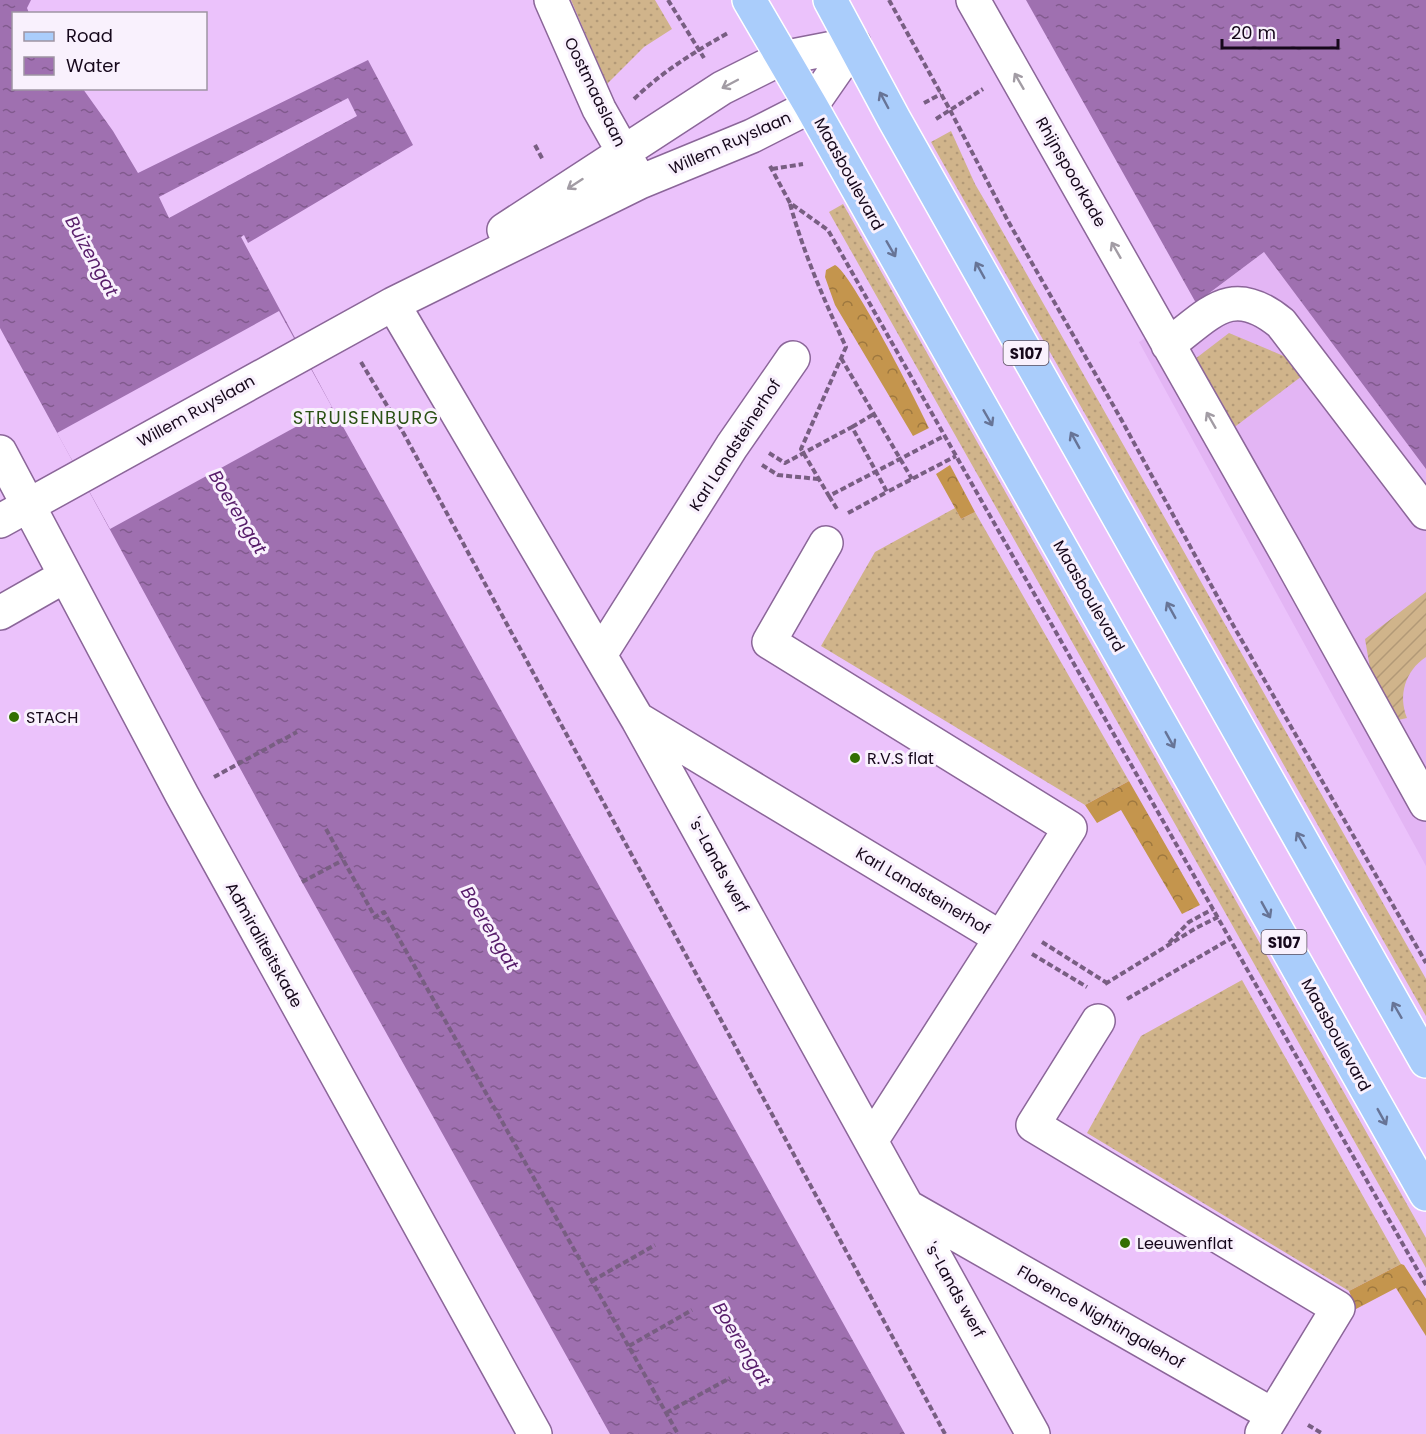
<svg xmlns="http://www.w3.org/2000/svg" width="1426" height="1434" font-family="Poppins,sans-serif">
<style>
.built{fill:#e3b5f4}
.grass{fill:url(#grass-dots)}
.forest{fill:url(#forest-crowns)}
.garden{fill:url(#garden-furrows)}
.water{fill:url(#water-ripples);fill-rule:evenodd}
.pier{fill:#ebc2fb}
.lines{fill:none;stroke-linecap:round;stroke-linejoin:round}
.minor-casing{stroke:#8b6699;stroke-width:36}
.major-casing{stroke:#fff;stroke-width:36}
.path{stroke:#785e82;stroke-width:4;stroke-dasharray:6 3;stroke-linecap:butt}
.minor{stroke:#fff;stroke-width:33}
.major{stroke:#aacdfb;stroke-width:33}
.oneway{stroke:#a29ca4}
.oneway2{stroke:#677496}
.poi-dot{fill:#326f02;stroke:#f9f1fd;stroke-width:2}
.labels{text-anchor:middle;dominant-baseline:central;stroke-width:6;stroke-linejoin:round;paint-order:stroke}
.shield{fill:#f9f1fd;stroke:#5a4e5f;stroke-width:1.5}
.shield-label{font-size:15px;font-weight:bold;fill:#16081b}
.street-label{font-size:16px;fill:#16081b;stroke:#f9f1fd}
.poi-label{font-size:16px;fill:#16081b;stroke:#f9f1fd;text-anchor:start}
.water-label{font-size:18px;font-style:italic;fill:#571c6a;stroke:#f9f1fd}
.neighbourhood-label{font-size:18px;letter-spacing:1.5px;fill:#2a5114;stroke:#f9f1fd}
</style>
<defs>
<pattern id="grass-dots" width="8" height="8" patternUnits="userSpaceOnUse" patternTransform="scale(1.5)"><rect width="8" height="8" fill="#d0b48b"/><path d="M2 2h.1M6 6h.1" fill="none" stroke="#b29977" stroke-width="1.8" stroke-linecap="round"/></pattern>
<pattern id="forest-crowns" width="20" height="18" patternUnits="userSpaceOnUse" patternTransform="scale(1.5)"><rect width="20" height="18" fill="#c4954d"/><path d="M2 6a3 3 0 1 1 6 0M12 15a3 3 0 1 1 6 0" fill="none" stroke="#9e783f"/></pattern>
<pattern id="garden-furrows" width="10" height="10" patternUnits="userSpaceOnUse" patternTransform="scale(1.5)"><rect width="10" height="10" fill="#d0b48b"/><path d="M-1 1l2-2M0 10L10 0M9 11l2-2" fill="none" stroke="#b29977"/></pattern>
<pattern id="water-ripples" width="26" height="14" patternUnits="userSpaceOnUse" patternTransform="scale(1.5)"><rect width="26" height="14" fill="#9f70b0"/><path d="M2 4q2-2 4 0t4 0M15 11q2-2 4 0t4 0" fill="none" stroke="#815a8e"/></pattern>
</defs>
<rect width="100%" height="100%" fill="#ebc2fb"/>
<path class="built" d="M 1264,252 L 1426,466 L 1426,866 L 1139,342 L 1171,322 Z"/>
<path class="grass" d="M 571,0 L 655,0 L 672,29 L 644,47 L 607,84 Z
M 951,131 L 975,184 L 992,213 L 1426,979 L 1426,1016 L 931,142 Z
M 843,204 L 1426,1238 L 1426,1268 L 829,212 Z
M 1229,333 L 1298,362 L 1306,373 L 1232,429 L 1195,359 Z
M 955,508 L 961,519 L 975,512 L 1129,781 L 1085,805 L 821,646 L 875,552 Z
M 1242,980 L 1401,1264 L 1349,1291 L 1087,1133 L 1141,1036 Z"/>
<path class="forest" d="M 835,265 C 851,272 918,404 929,428 L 913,436 L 835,305 L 825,277 L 826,270 Z
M 950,465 L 975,512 L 961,519 L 936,474 Z
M 1129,781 L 1200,905 L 1182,914 L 1121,810 L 1097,823 L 1085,805 Z
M 1401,1264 L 1404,1265 L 1426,1299 L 1426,1336 L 1396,1288 L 1356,1309 L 1349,1291 Z"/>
<path class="garden" d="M 1426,592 L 1426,657 C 1405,671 1398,695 1407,718 L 1398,720 L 1370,668 L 1365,639 Z"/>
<path class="water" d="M 0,0 L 31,0 L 27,8 L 29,13 L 14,14 L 14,88 L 83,89 L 113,131 L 138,173 L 368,60 L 413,145 L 248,243 L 244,235 L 241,237 L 332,407 L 905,1434 L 610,1434 L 302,882 L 0,328 ZM 348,98 L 357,116 L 169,218 L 159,197 Z
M 1026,0 L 1426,0 L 1426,469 L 1264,252 L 1196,303 Z"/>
<path class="pier" d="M 279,311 L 332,407 L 110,529 L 57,433 Z"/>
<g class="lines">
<g class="minor-casing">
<path id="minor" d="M 551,0 L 599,109 L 634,171
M 973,0 L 1285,550 L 1426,804
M 504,230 L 722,88 L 782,58 L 854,44
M 393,304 L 638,720 L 1033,1434
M 1168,345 C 1210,314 1231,282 1281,323 L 1426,513
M 0,452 L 182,795 L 535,1434
M 0,521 L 393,304 L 640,182 L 752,136 L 811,106 L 854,44
M 826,543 L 769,642 L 1070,828 L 1001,938
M 0,613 L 65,576
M 600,655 L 732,446 L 793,358
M 641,721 L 1001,938 L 871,1141
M 1098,1021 L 1033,1125 L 1338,1308 L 1273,1415
M 910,1208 L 1273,1415 L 1262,1433"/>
</g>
<g class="major-casing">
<path id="major" d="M 749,0 L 811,106 L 1426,1194
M 830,0 L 894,119 L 1426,1061"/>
</g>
<path class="path" d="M 668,0 L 704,58
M 889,0 L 950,110 L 1008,221 L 1121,419 L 1229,618 L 1426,963
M 634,99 C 662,72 694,52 728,33
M 924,103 L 941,94
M 936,119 L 983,89
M 535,145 L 543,160
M 770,166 L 790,203 L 828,230 L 1426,1285
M 772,169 L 803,164
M 790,204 C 804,254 824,300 846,347 L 801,449 L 829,496 L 944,436
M 841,358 L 912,479
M 361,362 L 404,434 L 945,1434
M 852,427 L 874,414
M 769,453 L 785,463 L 852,427 L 887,492 L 956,456
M 762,465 L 778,475 L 818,479
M 829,496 L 837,509
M 848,513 L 887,492
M 214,777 L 297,732
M 326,829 L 375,917 L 384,912 L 678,1434
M 302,882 L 343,860
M 1042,942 L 1107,983
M 1169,943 L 1189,922 L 1213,909
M 1032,954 L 1087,987
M 1105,984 L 1196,928 L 1218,917
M 1127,999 L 1230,939
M 592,1281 L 655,1245
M 629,1346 L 692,1310
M 666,1413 L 730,1378
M 1308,1425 L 1323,1434"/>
<use href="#minor" class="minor"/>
<use href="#major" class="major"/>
</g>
<defs><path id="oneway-shaft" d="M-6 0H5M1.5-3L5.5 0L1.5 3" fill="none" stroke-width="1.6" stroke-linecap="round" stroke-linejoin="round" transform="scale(1.5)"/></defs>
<g class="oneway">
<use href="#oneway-shaft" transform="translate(1019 81) rotate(-120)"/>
<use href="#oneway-shaft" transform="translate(730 84) rotate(152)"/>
<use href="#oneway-shaft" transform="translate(575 184) rotate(147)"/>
<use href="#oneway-shaft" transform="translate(1116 250) rotate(-120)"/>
<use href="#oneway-shaft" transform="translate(1211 420) rotate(-120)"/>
</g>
<g class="oneway2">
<use href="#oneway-shaft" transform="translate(884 100) rotate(-118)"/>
<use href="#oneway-shaft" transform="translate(891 249) rotate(60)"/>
<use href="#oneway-shaft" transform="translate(980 270) rotate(-119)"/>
<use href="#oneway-shaft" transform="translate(988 418) rotate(60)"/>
<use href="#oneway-shaft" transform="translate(1075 440) rotate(-119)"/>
<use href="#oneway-shaft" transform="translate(1171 610) rotate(-119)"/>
<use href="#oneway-shaft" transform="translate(1170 740) rotate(61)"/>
<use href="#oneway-shaft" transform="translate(1301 840) rotate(-120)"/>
<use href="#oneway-shaft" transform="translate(1266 910) rotate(61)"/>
<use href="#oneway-shaft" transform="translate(1397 1010) rotate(-120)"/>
<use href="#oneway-shaft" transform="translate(1382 1117) rotate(61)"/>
</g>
<g class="poi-dot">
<circle cx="14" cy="717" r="6"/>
<circle cx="855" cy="758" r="6"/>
<circle cx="1125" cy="1243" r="6"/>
</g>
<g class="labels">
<g class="shield">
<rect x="1003.5" y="341" width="45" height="24" rx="4.5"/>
<rect x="1261.5" y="930" width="45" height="24" rx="4.5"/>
</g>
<g class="shield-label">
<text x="1026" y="353">S107</text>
<text x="1284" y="942">S107</text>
</g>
<g class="street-label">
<text transform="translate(595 92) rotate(64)">Oostmaaslaan</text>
<text transform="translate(730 143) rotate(-24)">Willem Ruyslaan</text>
<text transform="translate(1071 172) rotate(60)">Rhijnspoorkade</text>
<text transform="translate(849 174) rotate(61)">Maasboulevard</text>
<text transform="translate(196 411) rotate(-29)">Willem Ruyslaan</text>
<text transform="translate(735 445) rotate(-57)">Karl Landsteinerhof</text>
<text transform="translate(1089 596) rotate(60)">Maasboulevard</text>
<text transform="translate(719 865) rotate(61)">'s-Lands werf</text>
<text transform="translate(923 891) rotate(31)">Karl Landsteinerhof</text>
<text transform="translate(264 945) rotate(61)">Admiraliteitskade</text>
<text transform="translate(1336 1035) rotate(61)">Maasboulevard</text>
<text transform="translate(955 1290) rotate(61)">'s-Lands werf</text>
<text transform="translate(1101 1317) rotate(30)">Florence Nightingalehof</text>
</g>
<g class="poi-label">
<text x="26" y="717">STACH</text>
<text x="867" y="758">R.V.S flat</text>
<text x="1137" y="1243">Leeuwenflat</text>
</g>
<g class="water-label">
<text transform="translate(92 256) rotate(61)">Buizengat</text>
<text transform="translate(238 512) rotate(59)">Boerengat</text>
<text transform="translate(490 928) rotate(59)">Boerengat</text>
<text transform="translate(742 1344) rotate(59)">Boerengat</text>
</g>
<g class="neighbourhood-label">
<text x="366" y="417">STRUISENBURG</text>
</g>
</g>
<rect x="12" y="12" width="195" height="78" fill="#f9f1fd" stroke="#9e94a3" stroke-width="1.5"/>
<rect x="24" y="32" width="30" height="9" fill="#aacdfb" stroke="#9e94a3" stroke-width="1.5"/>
<text x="66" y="42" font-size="18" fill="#16081b">Road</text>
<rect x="24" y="57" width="30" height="18" fill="url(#water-ripples)" stroke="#9e94a3" stroke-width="1.5"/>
<text x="66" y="72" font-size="18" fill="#16081b">Water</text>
<path d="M1222 39v9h116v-9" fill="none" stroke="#16081b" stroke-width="3"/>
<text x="1231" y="39" font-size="18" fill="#16081b" stroke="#f9f1fd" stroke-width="4.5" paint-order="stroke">20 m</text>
</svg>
